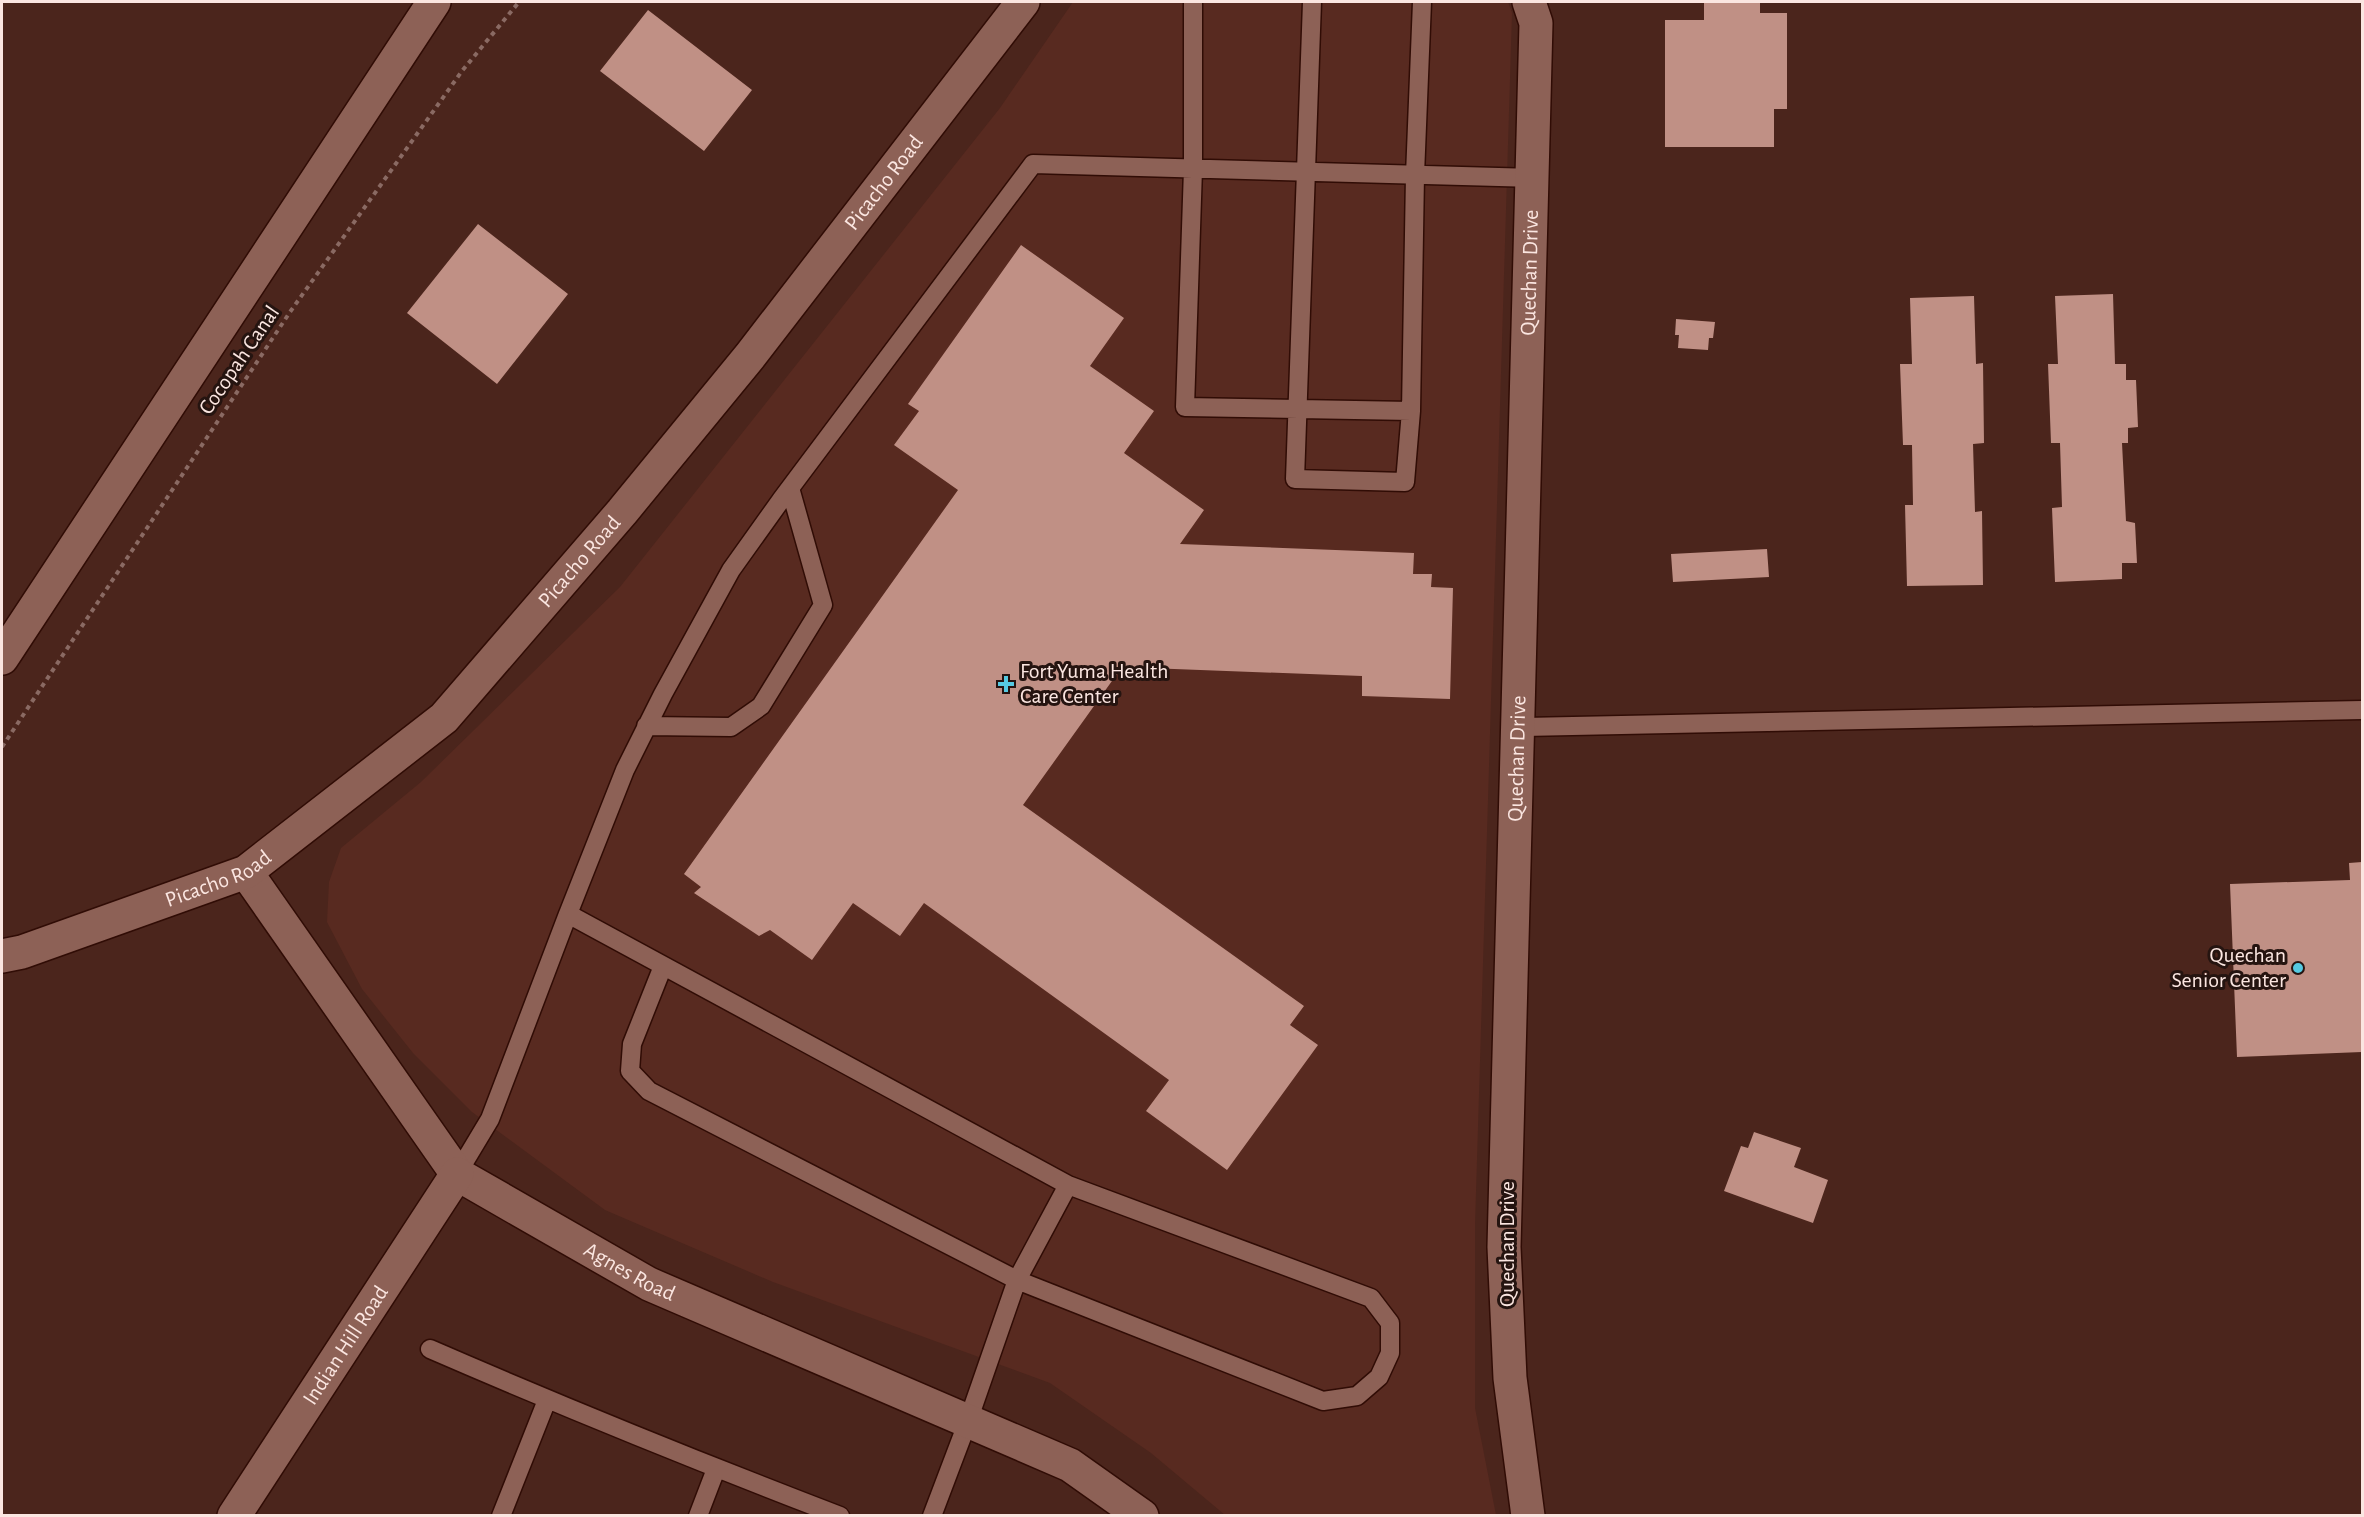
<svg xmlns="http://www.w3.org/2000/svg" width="2364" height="1517" font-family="'Alegreya Sans',sans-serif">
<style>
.built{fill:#582a20}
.building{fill:#c09085}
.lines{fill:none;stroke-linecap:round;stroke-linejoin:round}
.lane-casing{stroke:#300c05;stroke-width:21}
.street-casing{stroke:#300c05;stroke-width:36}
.secondary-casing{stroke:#300c05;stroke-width:36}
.path{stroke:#8a6a63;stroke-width:4;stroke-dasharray:4.5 4.5;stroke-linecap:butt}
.lane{stroke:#8d6156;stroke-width:18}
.street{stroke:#8d6156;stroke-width:33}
.secondary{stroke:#8d6156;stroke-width:33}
.poi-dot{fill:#56c9e1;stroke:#251410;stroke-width:2}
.labels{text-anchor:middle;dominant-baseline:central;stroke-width:6;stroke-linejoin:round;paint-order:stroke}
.street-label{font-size:22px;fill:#fbe6e1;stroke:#251410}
.poi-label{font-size:22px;fill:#fbe6e1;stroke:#251410;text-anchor:start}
</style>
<rect width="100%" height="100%" fill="#4b251c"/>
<path class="built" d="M 1073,2 L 1508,2 L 1512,13 L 1475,1225 L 1475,1408 L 1496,1515 L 1225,1515 L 1151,1453 L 1050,1383 L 773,1282 L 605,1210 L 472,1112 L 413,1053 L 362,989 L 327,922 L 329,882 L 341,848 L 421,782 L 620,587 L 1000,108 Z"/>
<path class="building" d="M 1704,2 L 1760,2 L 1760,13 L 1787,13 L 1787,109 L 1774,109 L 1774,147 L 1665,147 L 1665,20 L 1704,20 Z
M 648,10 L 752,90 L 704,151 L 600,71 Z
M 478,224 L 568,294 L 497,384 L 407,313 Z
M 1021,245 L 1124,318 L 1090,366 L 1154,411 L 1124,453 L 1204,510 L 1180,544 L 1414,553 L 1413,574 L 1432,574 L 1431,587 L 1453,588 L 1450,699 L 1362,696 L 1362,676 L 1122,667 L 1023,805 L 1304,1006 L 1290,1025 L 1318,1045 L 1227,1170 L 1146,1111 L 1169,1080 L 924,903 L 900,936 L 853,903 L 812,960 L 770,930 L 759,936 L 694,893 L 701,887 L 684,874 L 958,490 L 894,445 L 919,411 L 908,404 Z
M 2113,294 L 2115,364 L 2126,364 L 2126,380 L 2136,380 L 2138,427 L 2128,428 L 2128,443 L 2122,443 L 2126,521 L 2135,523 L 2137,563 L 2122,563 L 2122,579 L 2055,582 L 2052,508 L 2062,507 L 2060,443 L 2051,443 L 2048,364 L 2058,364 L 2055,296 Z
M 1974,296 L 1976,364 L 1983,363 L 1984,443 L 1973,444 L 1975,512 L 1982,511 L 1983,585 L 1907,586 L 1905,505 L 1913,505 L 1912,445 L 1903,445 L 1900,364 L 1912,364 L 1910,298 Z
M 1676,319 L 1715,322 L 1713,338 L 1709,338 L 1708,350 L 1678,348 L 1679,335 L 1675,335 Z
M 1767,549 L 1769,577 L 1673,582 L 1671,554 Z
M 2362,862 L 2362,1052 L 2237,1057 L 2230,884 L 2350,880 L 2349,863 Z
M 1754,1132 L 1801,1148 L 1794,1167 L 1828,1180 L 1813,1223 L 1724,1191 L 1741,1146 L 1748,1148 Z"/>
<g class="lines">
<g class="lane-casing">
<path id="lane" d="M 1193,2 L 1193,169 L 1185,407 L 1411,411 L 1415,175 L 1422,2
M 1312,2 L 1295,479 L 1405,482 L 1411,411
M 646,726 L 731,727 L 761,706 L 823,605 L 790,488
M 1518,727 L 2362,710
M 663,966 L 632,1044 L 630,1071 L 649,1091 L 1017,1280 L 1068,1185
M 457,1174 L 490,1119 L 568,914
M 430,1349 C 566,1408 702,1463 840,1516
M 501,1516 L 547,1400
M 698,1516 L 716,1469
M 932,1516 L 968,1421 L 1017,1280 L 1323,1401 L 1357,1396 L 1379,1377 L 1390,1353 L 1390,1323 L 1371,1298 L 1068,1185 L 568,914 L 625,770 L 663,694 L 731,570 L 781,500 L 1033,164 L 1532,178"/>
</g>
<g class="street-casing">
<g id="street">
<path d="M 2,658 L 434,2"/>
<path id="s1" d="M 246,872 L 457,1174 L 649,1284 L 1070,1465 L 1142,1516"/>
<path id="s2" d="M 234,1516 L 457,1174"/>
</g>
</g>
<g class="secondary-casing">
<g id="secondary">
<path id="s3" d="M 2,956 L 22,952 L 246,872 L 444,718 L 622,512 L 750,356 L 1023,2"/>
<path id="s4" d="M 1528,1516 L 1510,1378 L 1504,1247 L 1536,23 L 1529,2"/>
</g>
</g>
<path class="path" d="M 2,747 L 290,312 L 462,71 L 519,2"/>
<use href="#lane" class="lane"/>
<use href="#street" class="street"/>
<use href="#secondary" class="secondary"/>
</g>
<g class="poi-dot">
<path d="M1003 675h6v6h6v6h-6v6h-6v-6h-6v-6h6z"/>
<circle cx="2298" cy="968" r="6"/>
</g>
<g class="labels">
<g class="street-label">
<text stroke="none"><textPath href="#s3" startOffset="1202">Picacho Road</textPath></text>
<text stroke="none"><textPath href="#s4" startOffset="1245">Quechan Drive</textPath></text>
<text transform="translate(239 360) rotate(-56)">Cocopah Canal</text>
<text stroke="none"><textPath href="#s3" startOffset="716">Picacho Road</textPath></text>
<text stroke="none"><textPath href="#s4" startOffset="759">Quechan Drive</textPath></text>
<text stroke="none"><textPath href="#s3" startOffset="230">Picacho Road</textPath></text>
<text transform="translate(1507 1244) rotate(-90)">Quechan Drive</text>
<text stroke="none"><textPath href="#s1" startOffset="567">Agnes Road</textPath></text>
<text stroke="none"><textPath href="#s2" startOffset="204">Indian Hill Road</textPath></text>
</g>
<g class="poi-label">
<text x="1020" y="671">Fort Yuma Health<tspan x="1020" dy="25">Care Center</tspan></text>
<text x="2286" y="955" text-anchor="end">Quechan<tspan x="2286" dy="25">Senior Center</tspan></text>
</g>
</g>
<rect width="2364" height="1517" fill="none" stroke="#fbe6e1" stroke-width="6"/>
</svg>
